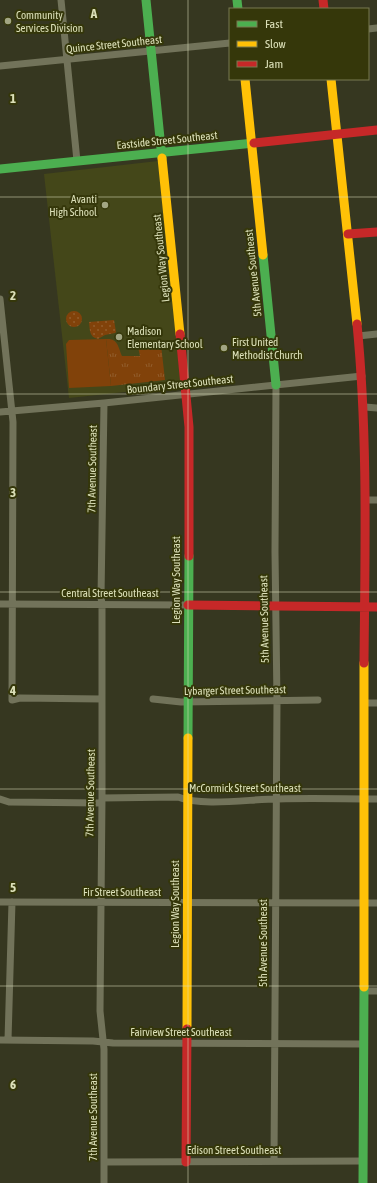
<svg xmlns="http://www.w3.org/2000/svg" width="377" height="1183" font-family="'Asap Condensed',sans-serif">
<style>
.built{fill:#444719}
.grass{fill:url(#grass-tufts)}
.park{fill:url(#park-dots)}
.pitch{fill:#81420a}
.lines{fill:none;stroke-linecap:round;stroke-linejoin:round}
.street{stroke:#72735a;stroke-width:7}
.fast{stroke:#4caf50;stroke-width:9}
.slow{stroke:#ffc107;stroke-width:9}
.jam{stroke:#c62828;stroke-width:9}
.grid{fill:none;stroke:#dce0b9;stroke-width:1;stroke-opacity:0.55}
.poi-dot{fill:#a2a583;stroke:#35370a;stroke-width:1.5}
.labels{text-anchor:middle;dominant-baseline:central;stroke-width:4;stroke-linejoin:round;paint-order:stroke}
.poi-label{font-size:11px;fill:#dce0b9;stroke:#35370a;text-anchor:start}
.street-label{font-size:11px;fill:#dce0b9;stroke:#35370a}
.grid-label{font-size:13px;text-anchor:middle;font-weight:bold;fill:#dce0b9;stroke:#35370a;stroke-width:4;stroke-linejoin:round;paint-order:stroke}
</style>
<defs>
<pattern id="grass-tufts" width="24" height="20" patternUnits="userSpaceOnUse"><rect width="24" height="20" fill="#81420a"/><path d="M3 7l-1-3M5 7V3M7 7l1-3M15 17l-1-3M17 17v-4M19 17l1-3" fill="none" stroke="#925d2c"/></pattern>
<pattern id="park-dots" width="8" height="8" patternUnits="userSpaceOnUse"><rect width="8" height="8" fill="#81420a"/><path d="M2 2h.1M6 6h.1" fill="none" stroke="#925d2c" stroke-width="1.8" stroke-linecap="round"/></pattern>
</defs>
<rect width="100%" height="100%" fill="#363720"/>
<path class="built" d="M 158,161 L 181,386 L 69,398 L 44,174 Z"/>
<path class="grass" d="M 106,339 C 118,338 118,347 122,356 L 140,356 L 138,347 L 161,345 L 165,380 L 111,386 Z"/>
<path class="park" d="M66 319a8 8 0 1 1 16 0a8 8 0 1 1-16 0Z
M 114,320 L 116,332 L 115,333 L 105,335 L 98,339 C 89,337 90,330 89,322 Z"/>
<path class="pitch" d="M 106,339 L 111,386 L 69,388 L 66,344 L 69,340 Z"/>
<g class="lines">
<path class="street" d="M 61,0 L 77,161
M 368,29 L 377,28
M 0,66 L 230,43
M 0,299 L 13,422 L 12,700 L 20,698 L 102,699
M 358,336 L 377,334
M 365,407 L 377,408
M 0,412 L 104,403 L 362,376
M 365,500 L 377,500
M 0,604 L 188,605
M 153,699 L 181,702 L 318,700
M 364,703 L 377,703
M 102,798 L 178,797 C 203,807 250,799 278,799 C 311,798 344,799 377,799
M 0,799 L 9,802 L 101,803
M 0,902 L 377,903
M 364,991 L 377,991
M 0,1040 L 93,1041 L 113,1043 L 363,1044
M 8,1040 L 12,902
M 274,1161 L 277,702 L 275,552 L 276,385
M 105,1162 L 363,1161
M 104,1183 L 104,1049 L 100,1011 L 102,798 L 102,605 L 101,597 L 104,403"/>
<path class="fast" d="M 146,0 L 162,158
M 237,0 L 238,9
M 0,169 L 254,143
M 263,255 L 276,385
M 188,738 L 189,556
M 363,1183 L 364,987"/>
<path class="slow" d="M 245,79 L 263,255
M 331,79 L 357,324
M 162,158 L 180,334
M 364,987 L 364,663
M 187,1029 L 188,738"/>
<path class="jam" d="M 323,0 L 324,9
M 254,143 L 377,130
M 348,234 L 377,232
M 357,324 C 368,437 365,550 364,663
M 180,334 L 189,427 L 189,556
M 188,605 L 377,607
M 186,1162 L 187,1029"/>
</g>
<path class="grid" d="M 188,0 L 188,1183M 0,197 L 377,197M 0,394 L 377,394M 0,592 L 377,592M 0,789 L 377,789M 0,986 L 377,986"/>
<g class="poi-dot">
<circle cx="8" cy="21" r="4"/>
<circle cx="105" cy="205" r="4"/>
<circle cx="119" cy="337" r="4"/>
<circle cx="224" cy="348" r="4"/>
</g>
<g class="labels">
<g class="poi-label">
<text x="16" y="15">Community<tspan x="16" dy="13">Services Division</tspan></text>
<text x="97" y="199" text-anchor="end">Avanti<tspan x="97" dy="13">High School</tspan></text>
<text x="127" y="331">Madison<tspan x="127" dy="13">Elementary School</tspan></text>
<text x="232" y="342">First United<tspan x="232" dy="13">Methodist Church</tspan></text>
</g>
<g class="street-label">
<text transform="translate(114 44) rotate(-6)">Quince Street Southeast</text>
<text transform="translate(167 140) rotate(-6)">Eastside Street Southeast</text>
<text transform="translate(161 258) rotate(-96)">Legion Way Southeast</text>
<text transform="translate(253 273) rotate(-96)">5th Avenue Southeast</text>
<text transform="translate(180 384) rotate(-6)">Boundary Street Southeast</text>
<text transform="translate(92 469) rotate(-89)">7th Avenue Southeast</text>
<text transform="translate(176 580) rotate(-90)">Legion Way Southeast</text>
<text x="110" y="593">Central Street Southeast</text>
<text transform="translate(264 619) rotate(-91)">5th Avenue Southeast</text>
<text transform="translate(235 690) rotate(-1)">Lybarger Street Southeast</text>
<text x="245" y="788">McCormick Street Southeast</text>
<text transform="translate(90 793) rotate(-89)">7th Avenue Southeast</text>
<text x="122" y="892">Fir Street Southeast</text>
<text transform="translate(175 904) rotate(-90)">Legion Way Southeast</text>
<text transform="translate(263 943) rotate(-90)">5th Avenue Southeast</text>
<text x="181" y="1032">Fairview Street Southeast</text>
<text transform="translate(93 1117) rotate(-90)">7th Avenue Southeast</text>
<text x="234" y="1150">Edison Street Southeast</text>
</g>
</g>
<g class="grid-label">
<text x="94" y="18">A</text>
<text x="13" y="103">1</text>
<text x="13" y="300">2</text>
<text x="13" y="497">3</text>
<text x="13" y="695">4</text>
<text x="13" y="892">5</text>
<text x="13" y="1089">6</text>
</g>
<rect x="229" y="8" width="140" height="72" fill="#35370a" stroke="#787b50"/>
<rect x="237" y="21" width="20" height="6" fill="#4caf50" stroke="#787b50"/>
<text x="265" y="28" font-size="12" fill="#dce0b9">Fast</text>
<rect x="237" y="41" width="20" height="6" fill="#ffc107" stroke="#787b50"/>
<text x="265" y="48" font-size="12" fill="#dce0b9">Slow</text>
<rect x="237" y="61" width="20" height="6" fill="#c62828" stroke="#787b50"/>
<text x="265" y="68" font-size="12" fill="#dce0b9">Jam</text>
</svg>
